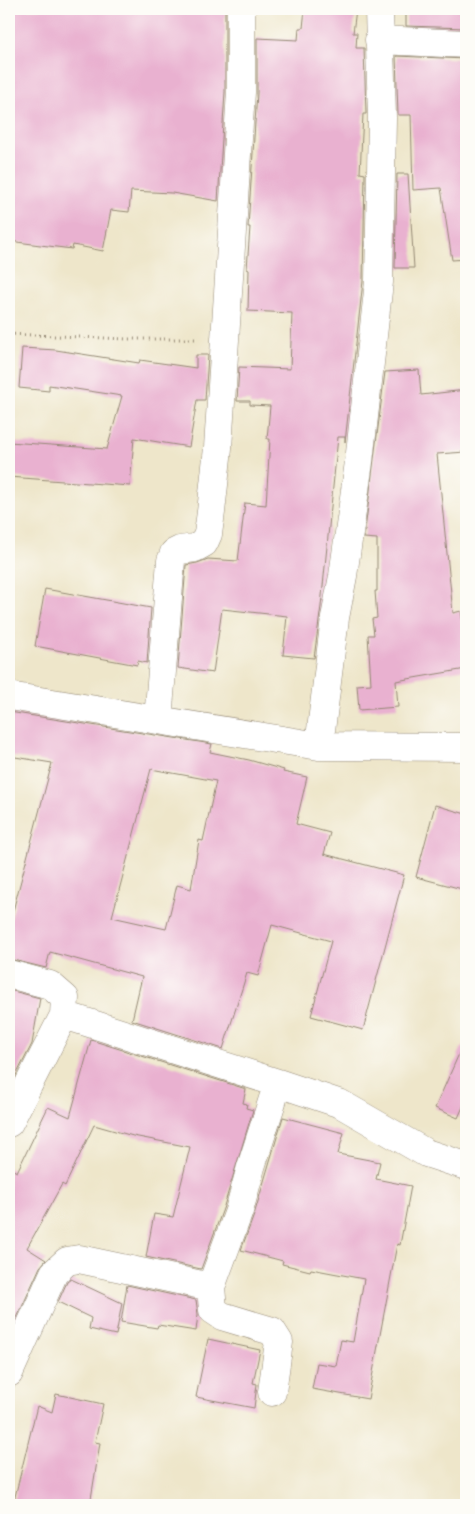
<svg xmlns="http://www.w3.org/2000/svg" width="475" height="1514" font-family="Caveat,sans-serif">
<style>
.building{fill:#e9b1d0;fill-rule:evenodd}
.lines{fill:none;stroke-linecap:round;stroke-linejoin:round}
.minor-casing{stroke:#948874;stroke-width:29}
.path{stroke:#948874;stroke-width:3;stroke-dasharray:1 4;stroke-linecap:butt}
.minor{stroke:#fff;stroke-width:28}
</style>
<rect width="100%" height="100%" fill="#fdfcf7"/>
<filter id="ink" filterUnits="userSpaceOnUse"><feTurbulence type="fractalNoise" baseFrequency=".02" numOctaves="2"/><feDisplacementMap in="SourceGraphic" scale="10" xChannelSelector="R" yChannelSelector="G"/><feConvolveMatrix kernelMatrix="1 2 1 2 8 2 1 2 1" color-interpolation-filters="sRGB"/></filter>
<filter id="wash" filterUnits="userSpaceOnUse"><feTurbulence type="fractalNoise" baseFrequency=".0096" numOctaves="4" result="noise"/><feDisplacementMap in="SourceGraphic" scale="20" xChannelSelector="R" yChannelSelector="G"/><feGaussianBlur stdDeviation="1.12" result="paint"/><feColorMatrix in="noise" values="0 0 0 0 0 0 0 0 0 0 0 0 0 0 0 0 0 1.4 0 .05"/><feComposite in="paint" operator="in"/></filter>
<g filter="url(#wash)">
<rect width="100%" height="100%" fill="#eee6ca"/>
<g id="blocks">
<path class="building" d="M 9,9 L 225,9 L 225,92 L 218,201 L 172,193 L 131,191 L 129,212 L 111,210 L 103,251 L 73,245 L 72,249 L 9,241 Z
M 305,9 L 356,9 L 353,33 L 357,33 L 356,48 L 364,48 L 366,114 L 363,114 L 360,173 L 365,174 L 363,281 L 345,442 L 345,437 L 338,437 L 321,606 L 314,658 L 283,655 L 287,616 L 222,609 L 213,673 L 178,668 L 186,565 L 197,563 L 208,559 L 238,561 L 245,503 L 266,505 L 270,439 L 267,439 L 270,406 L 250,405 L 250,401 L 237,401 L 239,367 L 290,369 L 292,313 L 248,311 L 249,270 L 247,269 L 250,227 L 248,227 L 257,93 L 257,38 L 298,40 L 299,28 L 303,28 Z
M 406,9 L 466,9 L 466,28 L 406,26 Z
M 396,56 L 466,59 L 466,259 L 452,260 L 441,188 L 413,190 L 411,115 L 398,115 Z
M 397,174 L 408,174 L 414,268 L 395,268 Z
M 22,348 L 56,350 L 139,363 L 140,360 L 196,368 L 196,355 L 208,355 L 205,400 L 197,400 L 189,447 L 134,438 L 130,486 L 9,477 L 9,442 L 107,449 L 122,396 L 49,385 L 49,391 L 19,388 Z
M 419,370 L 421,395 L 466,390 L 466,452 L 437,454 L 453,613 L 461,611 L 466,642 L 466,669 L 396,681 L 398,707 L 359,710 L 357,685 L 371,684 L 368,635 L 374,635 L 372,619 L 377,618 L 375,591 L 377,591 L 377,539 L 364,538 L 385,372 Z
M 45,589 L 151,608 L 147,663 L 138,661 L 137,665 L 35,646 Z
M 9,712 L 212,744 L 210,752 L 249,760 L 284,770 L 283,772 L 307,777 L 296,824 L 330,833 L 324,854 L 404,875 L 363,1030 L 311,1016 L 331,941 L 272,925 L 258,976 L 247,973 L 223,1049 L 132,1020 L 142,977 L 50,952 L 46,968 L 9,959 L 9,926 L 52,763 L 9,756 ZM 151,769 L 216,781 L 203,841 L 199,840 L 191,889 L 177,885 L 166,929 L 112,917 Z
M 435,805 L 466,814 L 466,890 L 416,877 Z
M 9,990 L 40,998 L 32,1044 L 9,1089 Z
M 466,1038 L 466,1100 L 458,1118 L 435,1108 Z
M 91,1040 L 246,1089 L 243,1103 L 247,1104 L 246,1108 L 253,1110 L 224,1206 L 201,1269 L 146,1257 L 154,1214 L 173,1217 L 190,1147 L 133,1136 L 94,1125 L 65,1186 L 62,1184 L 27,1248 L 46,1260 L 40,1267 L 17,1318 L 9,1331 L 9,1168 L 17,1172 L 48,1107 L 70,1117 Z
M 283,1117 L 344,1133 L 338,1154 L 380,1162 L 376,1179 L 411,1186 L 400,1245 L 397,1244 L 368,1399 L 312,1389 L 317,1363 L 336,1366 L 341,1340 L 353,1342 L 364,1279 L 311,1269 L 310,1271 L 282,1264 L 283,1261 L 241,1250 L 254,1215 Z
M 71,1279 L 122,1303 L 116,1335 L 89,1329 L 91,1318 L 58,1302 L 67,1282 Z
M 127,1285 L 196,1300 L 198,1314 L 196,1331 L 158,1325 L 157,1328 L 121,1322 Z
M 208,1339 L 260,1350 L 253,1383 L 257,1384 L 254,1408 L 196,1397 Z
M 56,1394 L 103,1404 L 95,1442 L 100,1443 L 90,1505 L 13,1505 L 37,1406 L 52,1412 Z"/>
</g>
</g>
<g filter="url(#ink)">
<use href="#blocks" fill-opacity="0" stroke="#948874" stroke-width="1"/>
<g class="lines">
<g class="minor-casing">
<path id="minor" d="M 379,40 L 466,44
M 9,696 L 319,746 L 466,747
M 158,720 L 171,561 L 174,553 L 180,550 L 195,548 L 204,543 L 208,534 L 211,512 L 218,448 L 241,92 L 241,9
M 319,746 L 335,618 L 343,576 L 359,462 L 379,282 L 382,118 L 379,9
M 9,974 L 50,985 L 65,998 L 64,1015 L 9,1123
M 64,1015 L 278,1083
M 211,1287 L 213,1310 L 222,1316 L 272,1331 L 279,1342 L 272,1392
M 9,1373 L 54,1273 L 67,1261 L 79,1259 L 211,1287 L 239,1211 L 251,1167 L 278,1083 L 341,1104 L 426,1153 L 466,1166"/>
</g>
<path class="path" d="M 9,334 L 127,339 L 196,339"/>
<use href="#minor" class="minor"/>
</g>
</g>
<rect width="475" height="1514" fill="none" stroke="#fdfcf7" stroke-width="30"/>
</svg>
